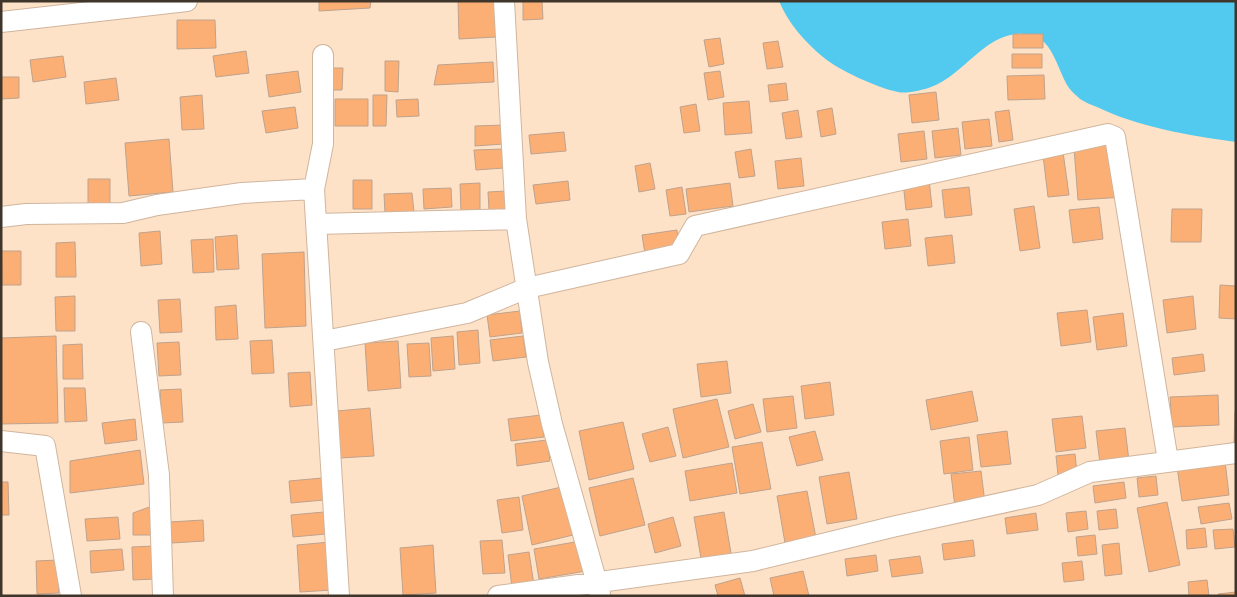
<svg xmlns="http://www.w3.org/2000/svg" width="1237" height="597" font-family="'Titillium Web',sans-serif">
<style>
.water{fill:#52caef}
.building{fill:#fcaf74;stroke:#bfa28d}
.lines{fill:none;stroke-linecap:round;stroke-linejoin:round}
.street-casing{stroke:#d0b59d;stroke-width:22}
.street{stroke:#fff;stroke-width:20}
</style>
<rect width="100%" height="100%" fill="#fee2c8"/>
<path class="water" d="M 779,1 L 1236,1 L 1236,142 C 1191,136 1138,127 1097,107 C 1091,105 1085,102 1080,99 C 1077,96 1072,92 1069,88 C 1058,72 1053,39 1031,35 C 988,26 968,73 931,87 C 923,90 906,94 898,92 C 878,88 838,70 823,57 C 805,42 788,23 779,1 Z"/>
<path class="building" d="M 319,1 L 371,1 L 370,8 L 319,11 Z
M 458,1 L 496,1 L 496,37 L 459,39 Z
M 523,1 L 542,1 L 543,19 L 523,20 Z
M 177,20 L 215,20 L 216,48 L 177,49 Z
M 1013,34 L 1043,34 L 1043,48 L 1013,48 Z
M 720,38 L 724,64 L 709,67 L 704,40 Z
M 778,41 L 783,67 L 767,69 L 763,43 Z
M 246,51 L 249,73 L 216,77 L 213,56 Z
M 1012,54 L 1042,54 L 1042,68 L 1012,68 Z
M 63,56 L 66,77 L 33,82 L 30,60 Z
M 385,61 L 399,61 L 398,92 L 385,91 Z
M 493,62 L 494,82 L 434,85 L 438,65 Z
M 326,68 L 343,68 L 342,90 L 326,90 Z
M 298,71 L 301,92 L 269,97 L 266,75 Z
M 720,71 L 724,97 L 708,100 L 704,73 Z
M 1044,75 L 1045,99 L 1008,100 L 1007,76 Z
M 1,77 L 19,77 L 19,98 L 1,99 Z
M 116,78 L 119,100 L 86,104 L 84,82 Z
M 786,83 L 788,100 L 770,102 L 768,85 Z
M 936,92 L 939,120 L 912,123 L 909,95 Z
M 202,95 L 204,129 L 182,130 L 180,97 Z
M 373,95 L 387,95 L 386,126 L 373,126 Z
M 335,99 L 368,99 L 368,126 L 335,126 Z
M 418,99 L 419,116 L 397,117 L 396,100 Z
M 749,101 L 752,133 L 725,135 L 723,103 Z
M 696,104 L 700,131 L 684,133 L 680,107 Z
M 295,107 L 298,128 L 266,133 L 262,111 Z
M 832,108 L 836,134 L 821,137 L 817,111 Z
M 798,110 L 802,137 L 786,139 L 782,113 Z
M 1009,110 L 1013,140 L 999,142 L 995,112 Z
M 989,119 L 992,146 L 965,149 L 962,122 Z
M 503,125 L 504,144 L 475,146 L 475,126 Z
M 958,128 L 961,155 L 935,158 L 932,131 Z
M 924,131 L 927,159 L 901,162 L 898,134 Z
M 564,132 L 566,151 L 531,154 L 529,135 Z
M 169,139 L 173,192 L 129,196 L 125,143 Z
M 1119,144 L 1124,197 L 1078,200 L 1074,148 Z
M 503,149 L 504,168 L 476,170 L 474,150 Z
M 751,149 L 755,176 L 739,178 L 735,152 Z
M 1063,152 L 1069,195 L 1048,197 L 1043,155 Z
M 801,158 L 804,186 L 778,189 L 775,161 Z
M 650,163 L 655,189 L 639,192 L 635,166 Z
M 88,179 L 110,179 L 110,212 L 88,212 Z
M 929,179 L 932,207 L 906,210 L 903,182 Z
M 353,180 L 372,180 L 372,209 L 353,209 Z
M 568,181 L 570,200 L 536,204 L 533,185 Z
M 480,183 L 480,212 L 461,212 L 460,184 Z
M 730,183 L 733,206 L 689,212 L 686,189 Z
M 682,187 L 686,214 L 670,216 L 666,190 Z
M 969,187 L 972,215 L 945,218 L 942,190 Z
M 451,188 L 452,207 L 424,209 L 423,189 Z
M 507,191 L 508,209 L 489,210 L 488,192 Z
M 412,193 L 414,212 L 385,213 L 384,194 Z
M 1034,206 L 1040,248 L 1020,251 L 1014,209 Z
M 1099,207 L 1103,239 L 1073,243 L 1069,210 Z
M 1172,209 L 1202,209 L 1201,242 L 1171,242 Z
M 908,219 L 911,246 L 885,249 L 882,222 Z
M 677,230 L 679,249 L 645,254 L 642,235 Z
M 160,231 L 162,264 L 141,266 L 139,233 Z
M 237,235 L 239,269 L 217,270 L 215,237 Z
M 952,235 L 955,263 L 928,266 L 925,238 Z
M 213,239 L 214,272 L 193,273 L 191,240 Z
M 75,242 L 76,277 L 56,277 L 56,243 Z
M 1,251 L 21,251 L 21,285 L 2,285 Z
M 304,252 L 306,326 L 265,328 L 262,254 Z
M 1220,285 L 1236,286 L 1236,319 L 1219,318 Z
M 75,296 L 75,331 L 56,331 L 55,297 Z
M 1193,296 L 1196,329 L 1167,333 L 1163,300 Z
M 180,299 L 182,332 L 160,333 L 158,300 Z
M 236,305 L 238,339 L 216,340 L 215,307 Z
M 1087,310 L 1091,342 L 1061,346 L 1057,313 Z
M 520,311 L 522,333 L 490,337 L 487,315 Z
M 1123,313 L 1127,346 L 1097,350 L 1093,317 Z
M 478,330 L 480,363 L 459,365 L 457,332 Z
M 56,336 L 58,423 L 1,424 L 1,338 Z
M 453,336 L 455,369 L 433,371 L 431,338 Z
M 523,336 L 526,357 L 493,361 L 490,340 Z
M 272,340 L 274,373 L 252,374 L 250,341 Z
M 398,341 L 401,388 L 368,391 L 365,343 Z
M 179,342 L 181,375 L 159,376 L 157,343 Z
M 429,343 L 431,376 L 409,377 L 407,344 Z
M 82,344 L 83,379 L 63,379 L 63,345 Z
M 1203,354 L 1205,371 L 1174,375 L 1172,358 Z
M 727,361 L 731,393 L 701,397 L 697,364 Z
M 310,372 L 312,405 L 290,407 L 288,373 Z
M 830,382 L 834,415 L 805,419 L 801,386 Z
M 64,388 L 85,388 L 87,421 L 65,422 Z
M 181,389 L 183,422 L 162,423 L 160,390 Z
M 972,391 L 978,421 L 931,430 L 926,400 Z
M 1218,395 L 1219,425 L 1172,427 L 1170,397 Z
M 793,396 L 797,428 L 767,432 L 763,399 Z
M 717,399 L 729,447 L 683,458 L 673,409 Z
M 753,404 L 761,432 L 735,439 L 728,411 Z
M 370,408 L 374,456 L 340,458 L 337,411 Z
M 1235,411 L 1236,411 L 1236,444 L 1234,444 Z
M 541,415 L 544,437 L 511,441 L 508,419 Z
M 1082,416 L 1086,448 L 1056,452 L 1052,419 Z
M 135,419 L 137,440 L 105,444 L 102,423 Z
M 623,422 L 634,469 L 589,480 L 579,431 Z
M 668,427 L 676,456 L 650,462 L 642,434 Z
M 1125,428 L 1129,461 L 1100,464 L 1096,431 Z
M 815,431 L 823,460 L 797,466 L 789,437 Z
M 1007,431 L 1011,464 L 981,467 L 977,435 Z
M 969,437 L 973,470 L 944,474 L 940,441 Z
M 547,440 L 550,461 L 517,466 L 515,444 Z
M 762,442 L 771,489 L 740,494 L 732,447 Z
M 140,450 L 144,484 L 70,493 L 70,461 Z
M 1075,454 L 1077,473 L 1058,475 L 1056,456 Z
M 1225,461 L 1229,495 L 1182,501 L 1177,467 Z
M 732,463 L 737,493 L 690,501 L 685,471 Z
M 981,471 L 985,503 L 955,507 L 951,474 Z
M 849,472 L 857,519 L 827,524 L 819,477 Z
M 1156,476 L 1158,495 L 1139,497 L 1137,478 Z
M 322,478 L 324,500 L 291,503 L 289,481 Z
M 633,478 L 645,525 L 600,536 L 589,488 Z
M 1,482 L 8,482 L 9,515 L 1,515 Z
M 1124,482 L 1126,498 L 1095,503 L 1093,486 Z
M 566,486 L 577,534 L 532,545 L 522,496 Z
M 807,491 L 816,538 L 785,543 L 777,496 Z
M 519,497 L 523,530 L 502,533 L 497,500 Z
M 1167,502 L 1180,565 L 1149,572 L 1137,508 Z
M 1229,503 L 1232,519 L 1201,524 L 1198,507 Z
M 152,506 L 152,535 L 133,535 L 133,513 Z
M 1116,509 L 1118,528 L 1099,530 L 1097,511 Z
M 1086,511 L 1088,529 L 1068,532 L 1066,513 Z
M 324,512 L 326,534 L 293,537 L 291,515 Z
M 724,512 L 732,559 L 702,564 L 694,517 Z
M 1036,513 L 1038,530 L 1007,534 L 1005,518 Z
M 118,517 L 120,539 L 87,541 L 85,519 Z
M 673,517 L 681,546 L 655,553 L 648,524 Z
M 203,520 L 204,541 L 172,543 L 170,522 Z
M 1205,528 L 1207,547 L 1187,549 L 1186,530 Z
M 1233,529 L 1235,547 L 1215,549 L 1213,530 Z
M 1095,535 L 1097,554 L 1078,556 L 1076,537 Z
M 502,540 L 505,573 L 483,574 L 480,541 Z
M 973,540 L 975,556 L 944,560 L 942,544 Z
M 581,541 L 586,571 L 539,579 L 534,549 Z
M 330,542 L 333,590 L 300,592 L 297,545 Z
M 1119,543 L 1122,574 L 1105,576 L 1102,545 Z
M 433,545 L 436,593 L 403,595 L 400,548 Z
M 154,546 L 155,579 L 133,580 L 132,547 Z
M 122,549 L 124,570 L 91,573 L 90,551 Z
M 529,552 L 534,585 L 512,588 L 508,555 Z
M 876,555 L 878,571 L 847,576 L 845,559 Z
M 920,556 L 923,573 L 892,577 L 889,560 Z
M 58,560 L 59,593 L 37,594 L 36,561 Z
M 1082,561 L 1084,580 L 1064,582 L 1062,563 Z
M 803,571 L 809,596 L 774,596 L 770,578 Z
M 740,578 L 745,596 L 718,596 L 715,585 Z
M 1207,580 L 1209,596 L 1189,596 L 1188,582 Z
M 1236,592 L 1236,596 L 1219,596 L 1218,594 Z"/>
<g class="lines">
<g class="street-casing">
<path id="street" d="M 504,1 L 516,219 L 538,362 L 552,424 L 600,594
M 1,22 L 187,1
M 323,55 L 323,144 L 314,189 L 339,596
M 1,217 L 26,214 L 123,213 L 157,205 L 242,193 L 314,189
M 316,224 L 516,219
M 141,332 L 159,475 L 163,596
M 324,341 L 467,313 L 527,288 L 679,254 L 695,226 L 1108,134 L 1115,137 L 1168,461
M 1,441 L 45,446 L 71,596
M 498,596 L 753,561 L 892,527 L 1038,495 L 1090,472 L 1236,453"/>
</g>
<use href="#street" class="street"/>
</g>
<rect width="1237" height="597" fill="none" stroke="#40352b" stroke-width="5"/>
</svg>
